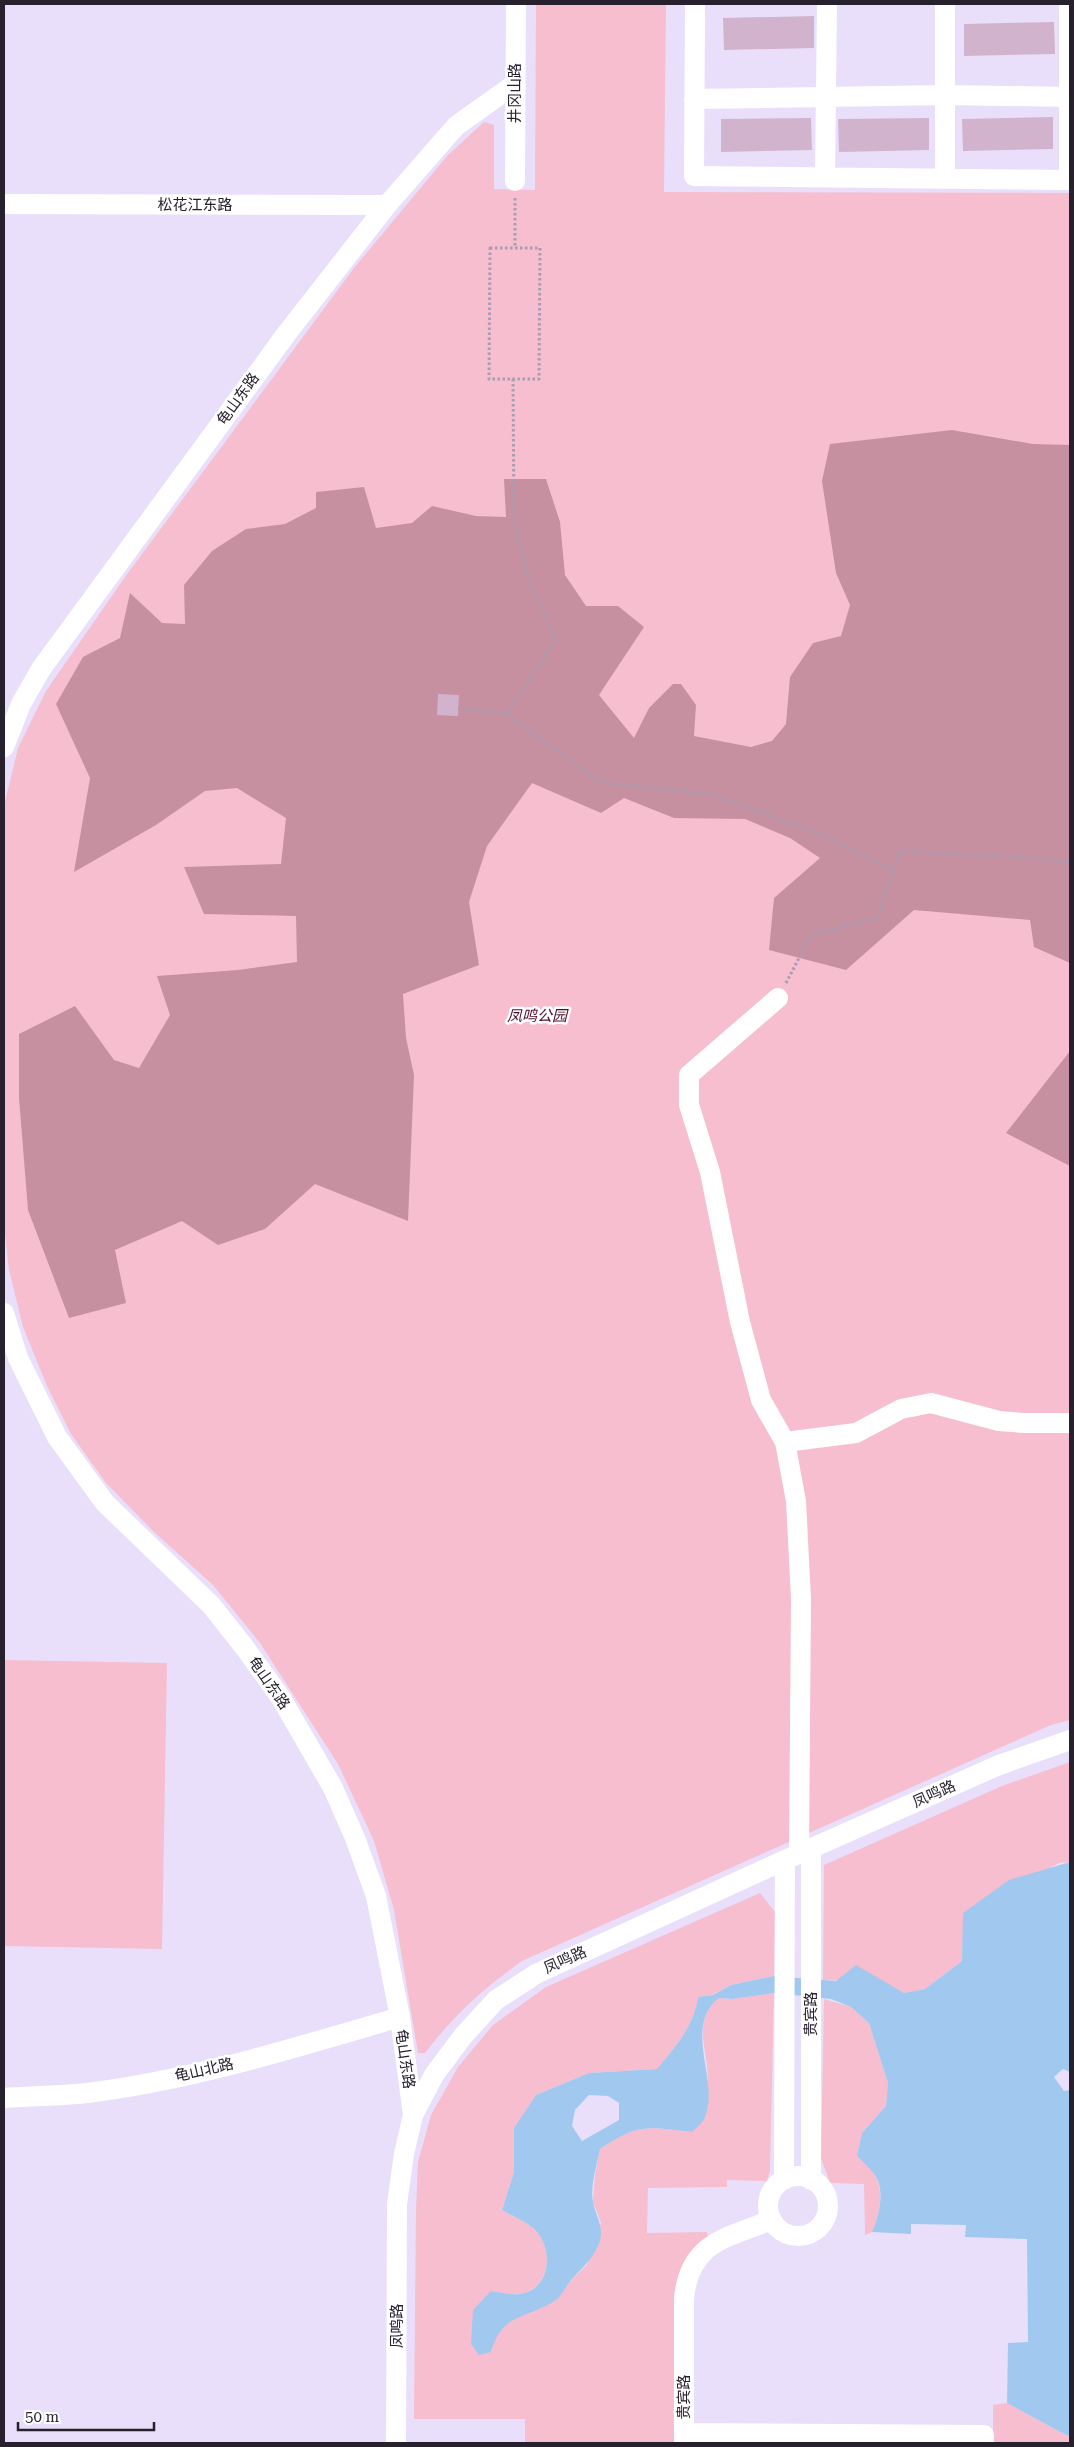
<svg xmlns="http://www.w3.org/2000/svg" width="1074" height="2447" font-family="'Roboto Serif','Noto Sans SC',serif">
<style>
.green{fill:#f6bece}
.forest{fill:#c790a0}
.water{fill:#a1c9f0;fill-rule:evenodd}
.building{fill:#d2b3cd}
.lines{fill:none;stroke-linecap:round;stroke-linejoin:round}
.path{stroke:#a79db4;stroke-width:3;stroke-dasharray:2.5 2.5;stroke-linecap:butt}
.minor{stroke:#fff;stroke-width:20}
.labels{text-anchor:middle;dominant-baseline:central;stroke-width:5;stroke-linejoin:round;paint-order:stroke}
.street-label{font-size:15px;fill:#27212e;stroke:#fff}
.park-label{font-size:15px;font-style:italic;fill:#4e0b28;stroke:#fff}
</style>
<rect width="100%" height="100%" fill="#eadffb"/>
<path class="green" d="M 536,4 L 666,4 L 664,192 L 1070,193 L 1070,1720 L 1051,1725 L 522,1961 C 482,1990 456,2013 425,2053 L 418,2053 L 394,1910 L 374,1841 L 338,1764 L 260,1643 L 213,1585 L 154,1532 L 106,1483 L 71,1434 L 47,1386 L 23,1327 L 9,1270 L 4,1226 L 4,806 L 18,748 L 46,691 L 125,577 L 354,268 L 448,155 L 484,122 L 494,125 L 494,189 L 535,190 Z
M 4,1660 L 167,1663 L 162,1949 L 4,1946 Z
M 1070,1762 L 1070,1862 L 1059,1863 L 964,1913 L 962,1961 L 925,1989 L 904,1993 L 881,1981 L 823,1980 L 824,1865 L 1002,1786 Z
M 760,1893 L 775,1912 L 774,1976 L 731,1985 L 712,1995 L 698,1997 C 694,2026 676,2046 657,2069 L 589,2073 L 536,2095 L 514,2128 L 514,2172 L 502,2210 C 512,2216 527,2222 535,2230 C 555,2250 550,2290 519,2294 C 510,2295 500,2292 491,2291 L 491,2352 L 495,2337 L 506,2322 L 555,2301 L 573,2278 L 587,2265 L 601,2223 L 593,2202 L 595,2175 L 600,2149 C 640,2123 646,2127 692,2132 C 696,2117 708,2093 708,2079 C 708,2050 691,2020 719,1998 L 732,1999 L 774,1993 L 770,2171 L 767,2181 L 727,2180 L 727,2187 L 648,2188 L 647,2233 L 707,2232 L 708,2238 L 700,2243 L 677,2443 L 525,2443 L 525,2419 L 414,2419 L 416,2210 L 418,2162 L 431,2115 L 458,2067 L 493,2025 L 546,1987 Z
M 824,1999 L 851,2007 L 869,2023 L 888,2083 L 886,2106 L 862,2133 L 857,2156 C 863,2162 873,2169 876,2177 C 884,2195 879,2215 872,2232 L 865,2235 L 864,2184 L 830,2183 L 821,2158 Z
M 1007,2403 L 1066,2435 L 1070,2435 L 1070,2443 L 993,2443 L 993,2405 Z"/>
<path class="forest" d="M 952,430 L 1033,444 L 1070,445 L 1070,963 L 1034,947 L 1030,920 L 914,910 L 846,970 L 769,950 L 774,898 L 820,858 L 790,838 L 745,819 L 674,818 L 624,798 L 601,813 L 532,783 L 487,846 L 469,902 L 479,965 L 403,994 L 406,1038 L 414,1075 L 408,1221 L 315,1184 L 265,1229 L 218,1245 L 182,1221 L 115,1250 L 126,1303 L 69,1318 L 28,1210 L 19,1098 L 19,1034 L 75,1006 L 114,1060 L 139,1068 L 170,1015 L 157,976 L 238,970 L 297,962 L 296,916 L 204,914 L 184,867 L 281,864 L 286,818 L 237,788 L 205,791 L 156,825 L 74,872 L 90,778 L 56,704 L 83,657 L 120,638 L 130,593 L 162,623 L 185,624 L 184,585 L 212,551 L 246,529 L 285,524 L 316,508 L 316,492 L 364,487 L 376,528 L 412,523 L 432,506 L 476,516 L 506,517 L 504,479 L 546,479 L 560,522 L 565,575 L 586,606 L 618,606 L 644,627 L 599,695 L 634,738 L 649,708 L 673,684 L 681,684 L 696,705 L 694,736 L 751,747 L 772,741 L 786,724 L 790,677 L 813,643 L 841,636 L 850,605 L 836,573 L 822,481 L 830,444 Z
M 1070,1051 L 1070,1166 L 1006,1133 Z"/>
<path class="water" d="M 1070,1862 L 1070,2072 L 1063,2069 L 1054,2077 L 1064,2091 L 1070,2090 L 1070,2435 L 1066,2435 L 1007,2403 L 1008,2343 L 1028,2342 L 1027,2239 L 965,2237 L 966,2225 L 911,2224 L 911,2234 L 872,2232 C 879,2216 886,2189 874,2174 C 869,2167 863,2162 857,2156 L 862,2133 L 886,2106 L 888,2083 L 869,2023 L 851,2007 L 831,1999 L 774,1993 L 732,1999 L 719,1998 C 682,2027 720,2080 705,2117 C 703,2123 696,2128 692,2132 C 646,2127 640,2123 600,2149 C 597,2165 590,2186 593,2202 C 596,2218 606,2228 598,2246 C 591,2261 582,2268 572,2279 C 566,2286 561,2298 553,2302 C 523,2320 502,2313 491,2352 L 479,2355 L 471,2344 L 473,2310 L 491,2291 C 500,2292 510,2295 519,2294 C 550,2291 555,2250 535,2230 C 527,2222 512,2216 502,2210 L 514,2172 L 514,2128 L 536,2095 L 589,2073 L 657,2069 C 676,2046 694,2026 698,1997 L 713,1995 L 731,1985 L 774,1976 L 836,1981 L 856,1965 L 904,1993 L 925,1989 L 962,1961 L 963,1913 L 1009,1880 ZM 589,2095 L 608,2096 L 619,2103 L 619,2120 L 582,2141 L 572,2126 L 575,2110 Z"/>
<path class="building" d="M 814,16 L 814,48 L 724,50 L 723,18 Z
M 1054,22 L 1055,54 L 964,56 L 964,24 Z
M 1053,117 L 1053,149 L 963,151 L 962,119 Z
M 811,118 L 812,150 L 721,152 L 721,119 Z
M 929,118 L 929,150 L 839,152 L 838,119 Z
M 438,694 L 459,695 L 458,716 L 437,715 Z"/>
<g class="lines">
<path class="path" d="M 515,198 L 515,248
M 490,248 L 540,248 L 539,379 L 489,379 Z
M 513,379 L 514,518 L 528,577 L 556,640 L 506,714 L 601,782 L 710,794 L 818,833 L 893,870
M 458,708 L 506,714
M 786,983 L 811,935 L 877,918 L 900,851 L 1017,857 L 1070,862"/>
<path class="minor" d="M 695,4 L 694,176 L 1070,180
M 694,99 L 947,95 L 1070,97
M 825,177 L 827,4
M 945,179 L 945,4
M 1069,180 L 1069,4
M 515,181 L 516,4
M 4,204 L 387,205
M 4,747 L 21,704 L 41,669 L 287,333 L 387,205 L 456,126 L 515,84
M 778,998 L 689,1075 L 689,1105 L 710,1172 L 740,1322 L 761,1400 L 785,1442 L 796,1501 L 801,1599 L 799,1854
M 4,1313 L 18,1358 L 57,1437 L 105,1503 L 211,1605 L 245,1648 L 281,1698 L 333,1788 L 355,1838 L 376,1896 L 400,2017 L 413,2115
M 785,1442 L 856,1433 L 901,1409 L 931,1403 L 999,1421 L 1023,1423 L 1070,1423
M 4,2098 C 31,2096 60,2096 87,2093 C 193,2080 297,2047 400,2017
M768 2206a30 30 0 1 1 60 0a30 30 0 1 1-60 0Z
M 784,2180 L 785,1860
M 811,2180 L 811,1849
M 684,2433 L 984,2435 L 984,2443
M 396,2443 L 397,2204 L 404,2154 L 413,2115 L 434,2075 L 463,2036 L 496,2000 L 536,1974 L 785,1860 L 999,1765 L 1070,1740
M 684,2443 L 684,2299 C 689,2242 726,2238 772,2220"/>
</g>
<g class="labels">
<g class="street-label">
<text transform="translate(515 93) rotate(-90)">井冈山路</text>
<text x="195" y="205">松花江东路</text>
<text transform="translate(238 399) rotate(-54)">龟山东路</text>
<text transform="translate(269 1683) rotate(55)">龟山东路</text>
<text transform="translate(934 1794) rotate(-24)">凤鸣路</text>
<text transform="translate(565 1960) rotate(-24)">凤鸣路</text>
<text transform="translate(811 2014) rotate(-90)">贵宾路</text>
<text transform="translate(405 2059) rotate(82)">龟山东路</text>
<text transform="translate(204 2070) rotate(-13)">龟山北路</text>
<text transform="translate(397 2326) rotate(-90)">凤鸣路</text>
<text transform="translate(684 2397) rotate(-90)">贵宾路</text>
</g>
<g class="park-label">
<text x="537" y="1016">凤鸣公园</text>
</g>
</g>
<rect width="1074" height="2447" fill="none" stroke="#27212e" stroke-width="10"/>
<path d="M18 2422v8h136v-8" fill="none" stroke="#27212e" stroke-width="2.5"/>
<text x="25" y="2422" font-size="15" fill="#27212e" stroke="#ffffff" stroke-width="4" paint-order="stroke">50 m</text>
</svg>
